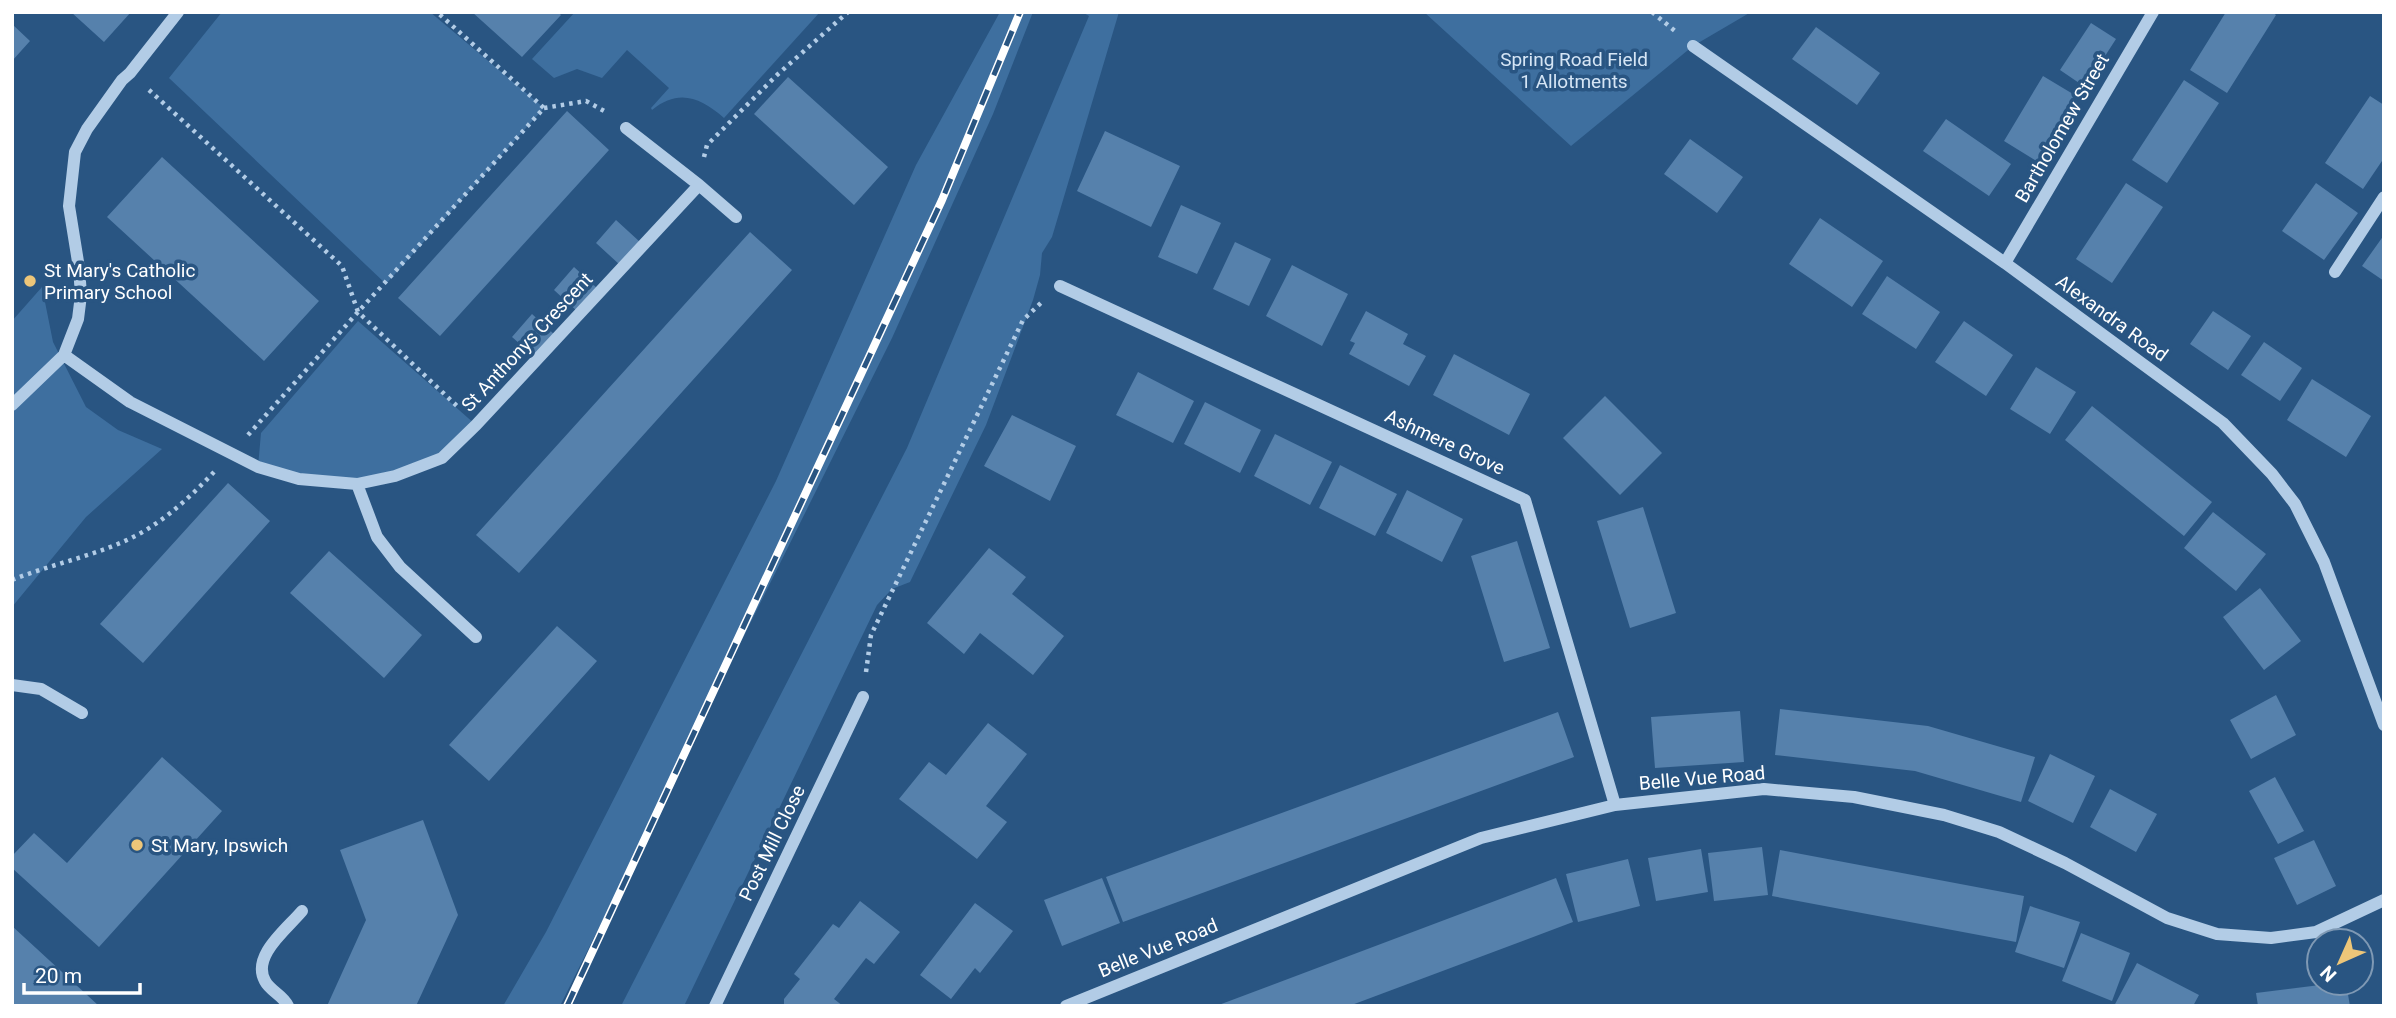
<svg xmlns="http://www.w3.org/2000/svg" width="2396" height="1018" font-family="Roboto,sans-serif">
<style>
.green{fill:#3e6f9f}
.building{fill:#5681ac}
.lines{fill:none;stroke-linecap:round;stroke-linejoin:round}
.path{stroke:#b2cce6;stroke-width:4.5;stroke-dasharray:3.5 5;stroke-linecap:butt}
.minor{stroke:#b2cce6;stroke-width:12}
.rail-casing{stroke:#fff;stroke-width:8}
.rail{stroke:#295582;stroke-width:5;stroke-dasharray:16;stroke-linecap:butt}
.poi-dot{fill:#edc679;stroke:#295582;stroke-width:2.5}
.labels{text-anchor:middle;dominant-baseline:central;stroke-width:7;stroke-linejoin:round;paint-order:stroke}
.park-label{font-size:19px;fill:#d5e5f5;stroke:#295582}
.street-label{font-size:19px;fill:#fff;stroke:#295582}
.poi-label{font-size:19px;fill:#fff;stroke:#295582;text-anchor:start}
</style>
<rect width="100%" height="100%" fill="#295582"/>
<path class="green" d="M 222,12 L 430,12 L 544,108 L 386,284 L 169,78 Z
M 575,12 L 820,12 L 724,118 C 701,98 679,88 652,110 L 651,108 L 669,88 L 627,50 L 602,78 L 577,69 L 554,78 L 532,59 Z
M 1000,12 L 1033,12 L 993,114 L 892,338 L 560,1006 L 503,1006 L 546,932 L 776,481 L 916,165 Z
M 1082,12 L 1119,12 L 1052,237 L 1042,253 L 1040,275 L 1033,300 L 986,425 L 910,582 L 892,589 L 877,605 L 684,1006 L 621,1006 L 907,448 L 1089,16 Z
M 1424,12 L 1751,12 L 1693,46 L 1571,146 Z
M 42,287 L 53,342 L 86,407 L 118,430 L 162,449 L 86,517 L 12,607 L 12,321 Z
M 358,321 L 476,425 L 442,458 L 357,484 L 258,467 L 261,433 Z"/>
<path class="building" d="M 71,12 L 131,12 L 104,42 Z
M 472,12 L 558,12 L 561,15 L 522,57 Z
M 2226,12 L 2272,12 L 2276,15 L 2227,93 L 2190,70 Z
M 2091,23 L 2116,39 L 2085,87 L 2060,70 Z
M 12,24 L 30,41 L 12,61 Z
M 1816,27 L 1880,73 L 1857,105 L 1792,59 Z
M 2043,76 L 2078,97 L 2038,162 L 2004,141 Z
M 788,77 L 888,167 L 854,205 L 754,114 Z
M 2184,80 L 2219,103 L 2167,183 L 2132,160 Z
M 2370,96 L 2384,105 L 2384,158 L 2363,189 L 2325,163 Z
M 567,111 L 609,150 L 440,336 L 398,298 Z
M 1946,119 L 2011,164 L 1989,196 L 1923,151 Z
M 1105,131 L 1180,166 L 1151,227 L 1077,191 Z
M 1690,139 L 1743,177 L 1717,213 L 1664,174 Z
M 162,157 L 319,301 L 264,361 L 107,217 Z
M 2126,183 L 2163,207 L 2112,283 L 2076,259 Z
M 2316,183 L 2358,213 L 2324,260 L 2282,231 Z
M 1181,205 L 1221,223 L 1197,274 L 1158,257 Z
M 1820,218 L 1883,261 L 1852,307 L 1789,264 Z
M 616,220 L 640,242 L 620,265 L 596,243 Z
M 750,232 L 792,270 L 519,573 L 476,535 Z
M 2384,235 L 2384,281 L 2362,266 Z
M 1235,242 L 1271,259 L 1249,306 L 1213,289 Z
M 1292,265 L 1348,294 L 1322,346 L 1266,316 Z
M 574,267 L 598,289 L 578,312 L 554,290 Z
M 1887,276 L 1940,312 L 1916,349 L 1862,314 Z
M 1366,311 L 1408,334 L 1403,344 L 1426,356 L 1409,386 L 1349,354 L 1355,343 L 1350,341 Z
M 2213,311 L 2251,336 L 2228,370 L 2190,344 Z
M 532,314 L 556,336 L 536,358 L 512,337 Z
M 1964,321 L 2013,355 L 1986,396 L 1935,362 Z
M 2264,342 L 2302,368 L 2280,401 L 2241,375 Z
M 1454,354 L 1530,394 L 1509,435 L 1433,395 Z
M 2036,367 L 2076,392 L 2050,434 L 2010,409 Z
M 1138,372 L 1194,401 L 1173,443 L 1116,415 Z
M 2312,379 L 2371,416 L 2346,457 L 2287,420 Z
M 1605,396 L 1662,453 L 1620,495 L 1563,438 Z
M 1205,402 L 1261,430 L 1240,473 L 1184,444 Z
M 2092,406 L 2212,502 L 2184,536 L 2065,440 Z
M 1012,415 L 1076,446 L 1050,501 L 984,466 Z
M 1275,434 L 1332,462 L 1310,505 L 1254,476 Z
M 1340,465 L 1397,494 L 1375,536 L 1319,508 Z
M 228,483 L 270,521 L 143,663 L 100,624 Z
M 1407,490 L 1463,519 L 1442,562 L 1386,533 Z
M 1643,507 L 1676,613 L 1630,628 L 1597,521 Z
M 2213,512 L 2266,554 L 2236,591 L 2184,548 Z
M 1517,541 L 1550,648 L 1504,662 L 1471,556 Z
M 989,548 L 1026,577 L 1012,594 L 1064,636 L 1033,675 L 980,633 L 964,654 L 927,623 Z
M 329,551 L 422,635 L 384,678 L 290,593 Z
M 2260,588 L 2301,641 L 2264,670 L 2223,617 Z
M 557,626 L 597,661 L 489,781 L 449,745 Z
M 2276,695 L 2296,735 L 2251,759 L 2230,720 Z
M 1780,709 L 1928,726 L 2035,757 L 2021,802 L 1915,771 L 1775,755 Z
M 1740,711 L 1744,762 L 1655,768 L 1651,717 Z
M 1558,712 L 1574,757 L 1123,922 L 1106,877 Z
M 988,723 L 1027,754 L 986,806 L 1007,822 L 977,859 L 899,799 L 929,762 L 946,775 Z
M 2050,754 L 2095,776 L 2073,823 L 2028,801 Z
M 162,757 L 222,811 L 99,947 L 12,868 L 12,856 L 34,833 L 67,863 Z
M 2275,777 L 2304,831 L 2278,844 L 2249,791 Z
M 2110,789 L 2157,814 L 2136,852 L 2090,827 Z
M 423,820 L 458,915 L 416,1006 L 327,1006 L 366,920 L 340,850 Z
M 2314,840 L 2336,886 L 2297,905 L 2274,858 Z
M 1762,847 L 1768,895 L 1714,901 L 1708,853 Z
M 1701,849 L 1708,892 L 1656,901 L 1648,858 Z
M 1780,850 L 2024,896 L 2016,942 L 1772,896 Z
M 1628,859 L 1640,906 L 1578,922 L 1566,874 Z
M 1102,878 L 1120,923 L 1062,946 L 1044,900 Z
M 1556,878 L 1573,922 L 1349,1006 L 1216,1006 Z
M 860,901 L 900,932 L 874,964 L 866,958 L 834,999 L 843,1006 L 784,1006 L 784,999 L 800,979 L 794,974 L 833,924 L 839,928 Z
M 975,903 L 1013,931 L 980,973 L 975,968 L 951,999 L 920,975 Z
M 2030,906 L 2080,922 L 2064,968 L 2015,952 Z
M 12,926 L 99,1006 L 12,1006 Z
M 2081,933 L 2130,953 L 2112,1001 L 2062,981 Z
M 2137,963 L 2199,995 L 2193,1006 L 2114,1006 Z
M 2336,983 L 2346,983 L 2350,1006 L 2258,1006 L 2256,993 Z"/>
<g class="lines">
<path class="path" d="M 1652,12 L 1675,31
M 149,90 L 342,266 L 358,312 L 544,108 L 437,12
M 544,108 L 586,101 L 606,112
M 704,157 L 707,145 L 777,75 L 848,12
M 248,435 L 358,312 L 458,407
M 12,580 C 54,563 100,555 139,534 C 168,518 191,496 214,472
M 866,672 L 871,635 L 1023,320 L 1043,301"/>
<path class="minor" d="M 1693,46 L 2005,263 L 2223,423 L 2272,474 L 2295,504 L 2324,562 L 2384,725
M 626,128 L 699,185 L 736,217
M 2005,263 L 2153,12
M 2335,272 L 2384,197
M 1060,286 L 1525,500 L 1615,805
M 64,355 L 130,402 L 258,467 L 299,479 L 357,484 L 395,476 L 442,458 L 476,425 L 699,185
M 12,405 L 64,355 L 78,319 L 81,295 L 79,268 L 69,206 L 75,152 L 87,129 L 122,80 L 130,73 L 178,12
M 357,484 L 377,537 L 400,567 L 476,637
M 12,685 L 41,689 L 82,713
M 288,1006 C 283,995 270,991 265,981 C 251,956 287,929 302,911
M 715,1006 L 863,697
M 1066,1006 L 1481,838 L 1615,805 L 1764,789 L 1854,797 L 1944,815 L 1999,832 L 2065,863 L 2167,918 L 2217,934 L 2271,938 L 2316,932 L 2384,900"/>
<g class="rail-casing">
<path id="rail" d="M 567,1006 L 942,200 L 1020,12"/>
</g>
<use href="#rail" class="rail"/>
</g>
<g class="poi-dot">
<circle cx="30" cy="281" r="7"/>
<circle cx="137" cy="845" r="7"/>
</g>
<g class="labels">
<g class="park-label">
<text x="1574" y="59">Spring Road Field<tspan x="1574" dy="22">1 Allotments</tspan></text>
</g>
<g class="street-label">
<text transform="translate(2062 128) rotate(-60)">Bartholomew Street</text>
<text transform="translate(2112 318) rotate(36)">Alexandra Road</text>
<text transform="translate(527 342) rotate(-47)">St Anthonys Crescent</text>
<text transform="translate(1445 442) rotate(25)">Ashmere Grove</text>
<text transform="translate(1702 778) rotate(-5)">Belle Vue Road</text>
<text transform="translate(772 843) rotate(-64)">Post Mill Close</text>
<text transform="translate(1158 948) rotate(-22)">Belle Vue Road</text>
</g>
<g class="poi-label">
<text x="44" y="270">St Mary's Catholic<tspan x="44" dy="22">Primary School</tspan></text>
<text x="151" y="845">St Mary, Ipswich</text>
</g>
</g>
<rect width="2396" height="1018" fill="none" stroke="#ffffff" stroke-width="28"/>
<g transform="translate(2340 962) rotate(225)"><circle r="33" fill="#295582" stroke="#7f99b4" stroke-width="2"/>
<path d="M0-5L12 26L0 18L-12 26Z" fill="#edc679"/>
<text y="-10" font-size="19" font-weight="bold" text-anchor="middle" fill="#ffffff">N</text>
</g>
<path d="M24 983v10h116v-10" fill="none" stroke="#ffffff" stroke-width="3.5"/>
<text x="35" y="983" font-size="21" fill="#ffffff" stroke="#295582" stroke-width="5" paint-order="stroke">20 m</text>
</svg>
